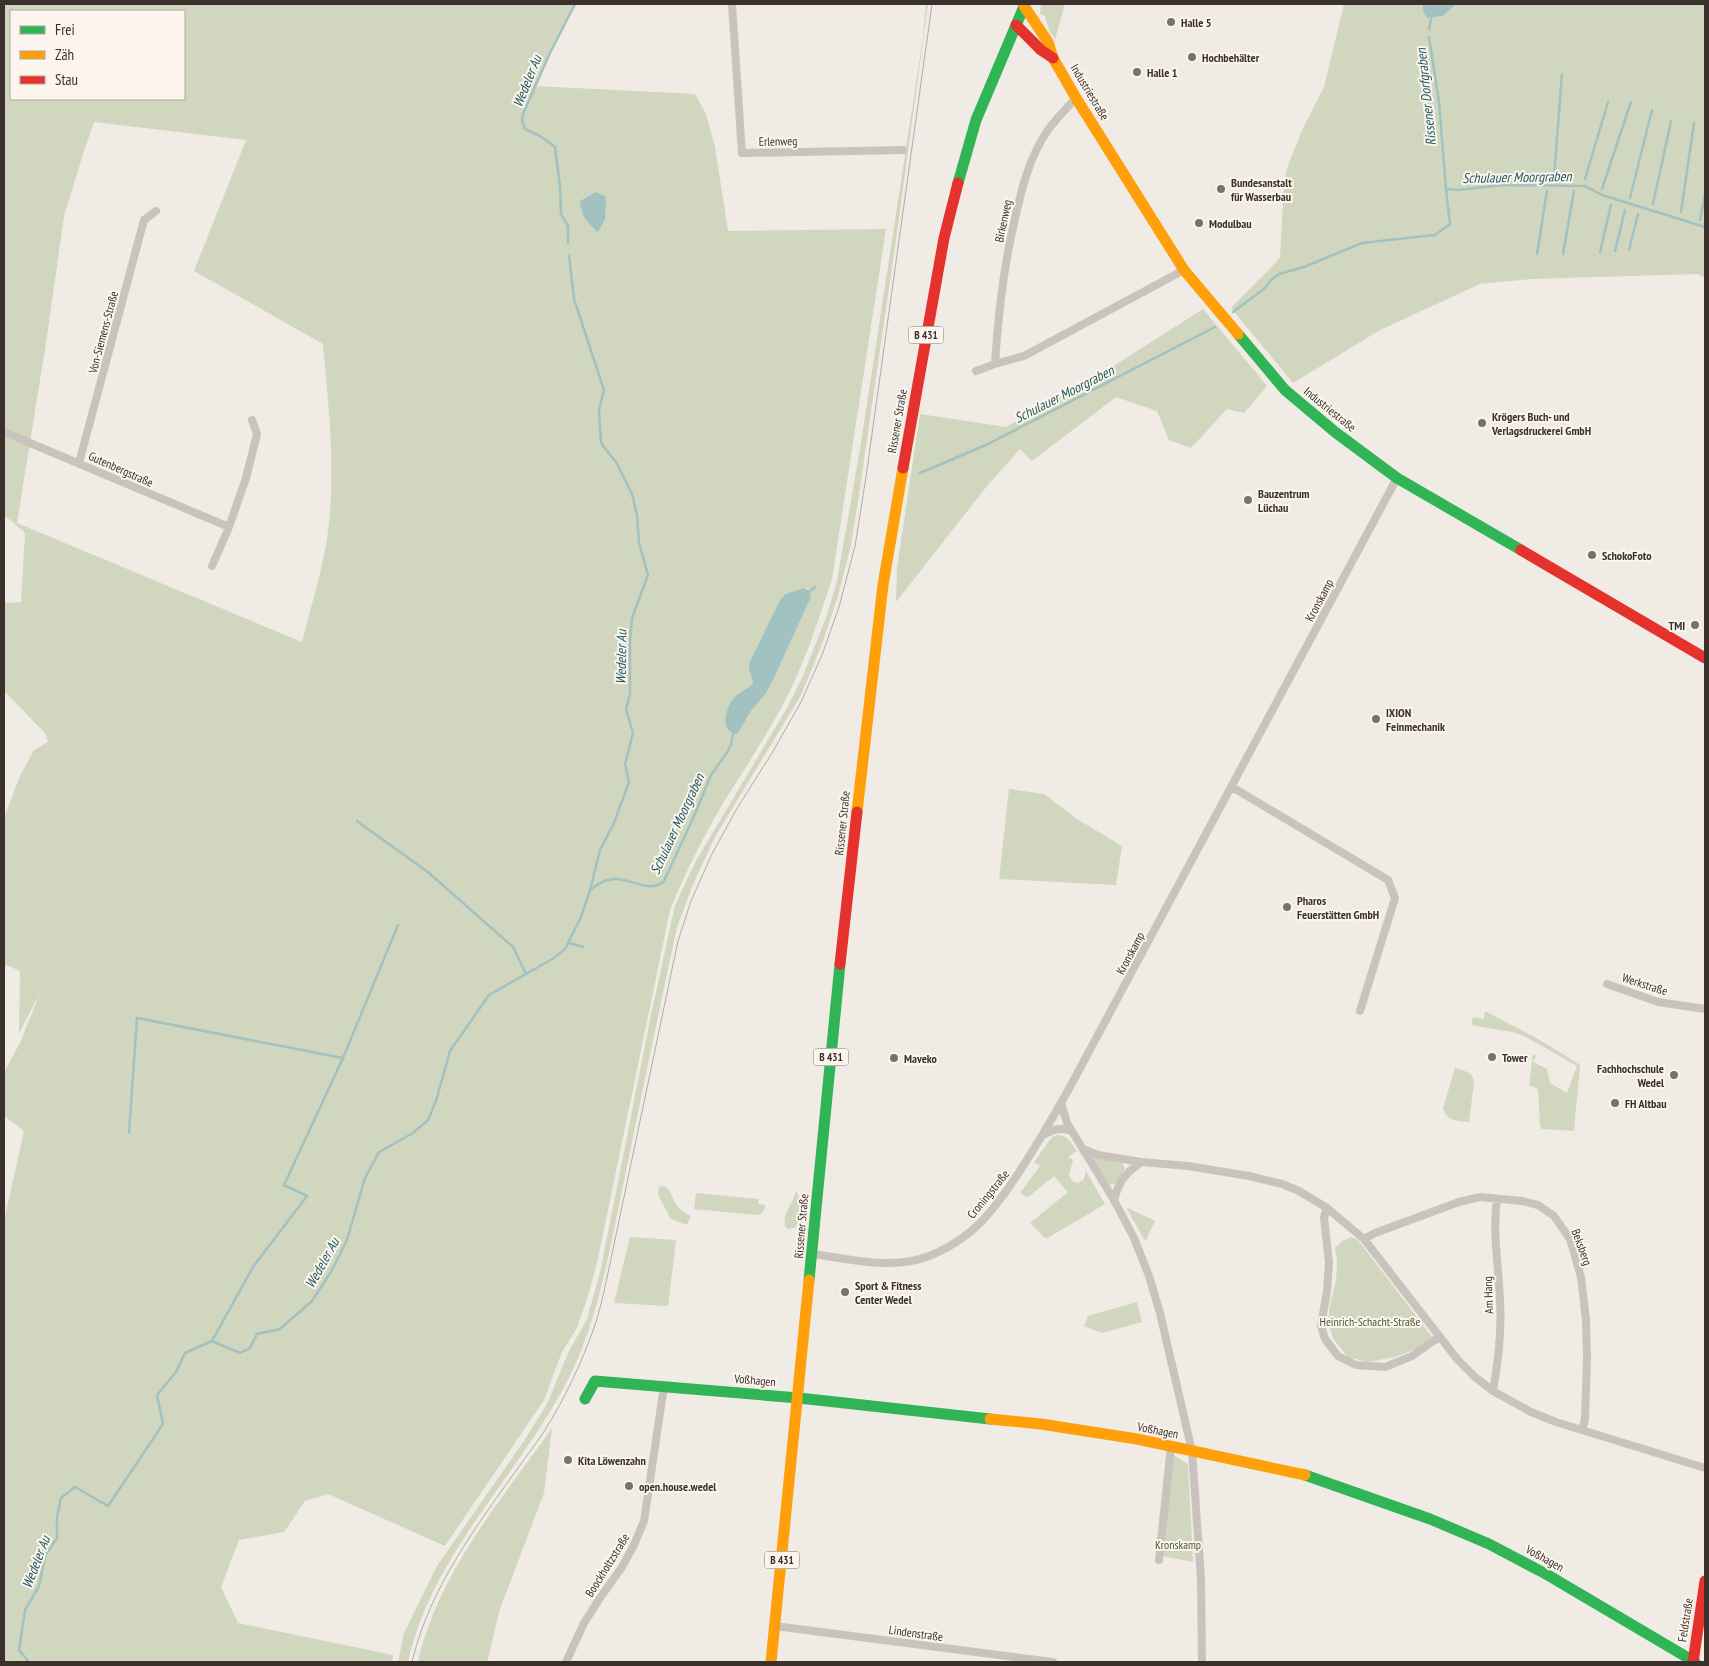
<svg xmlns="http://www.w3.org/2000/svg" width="1709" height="1666" font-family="'PT Sans Narrow',sans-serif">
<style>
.green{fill:#d1d6bf;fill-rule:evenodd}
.water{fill:#a1c2c1}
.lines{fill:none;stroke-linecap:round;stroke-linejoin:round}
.stream{stroke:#a1c2c1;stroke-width:2.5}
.street{stroke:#c9c3be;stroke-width:8}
.fast{stroke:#30b455;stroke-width:11}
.slow{stroke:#ff9f0a;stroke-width:11}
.jam{stroke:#e5322d;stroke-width:11}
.tram{stroke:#b1aca8;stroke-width:1}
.poi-dot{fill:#7a716c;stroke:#fbf5ee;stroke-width:2}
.labels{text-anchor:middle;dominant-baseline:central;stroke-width:4;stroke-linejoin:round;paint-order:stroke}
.shield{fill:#fbf5ee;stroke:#756b66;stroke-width:1}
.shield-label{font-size:11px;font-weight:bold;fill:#3b302b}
.poi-label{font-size:12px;font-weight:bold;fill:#3b302b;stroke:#fbf5ee;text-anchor:start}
.street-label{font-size:12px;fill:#3b302b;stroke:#fbf5ee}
.park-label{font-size:12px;fill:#4a5a2e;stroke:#fbf5ee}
.water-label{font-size:14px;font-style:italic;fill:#1f5a5e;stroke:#fbf5ee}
</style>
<rect width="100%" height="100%" fill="#f0ebe5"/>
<path class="green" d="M 4,4 L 575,4 L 550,53 L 535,86 L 695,94 L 706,114 L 715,147 L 728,231 L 886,229 L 832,579 C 817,624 803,668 780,710 C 760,747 736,781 715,817 C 698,847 683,878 670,910 L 597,1263 L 587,1299 L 577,1328 L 562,1352 L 544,1400 L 445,1546 L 328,1494 L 305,1501 L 284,1532 L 239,1540 L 221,1587 L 238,1623 L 393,1655 L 392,1662 L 4,1662 L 4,1221 L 24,1131 L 4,1116 L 4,1072 L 20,1043 L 40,993 L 19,1033 L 20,971 L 4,964 L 4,818 L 20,776 L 34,750 L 48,742 L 45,733 L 4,691 L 4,603 L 21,602 L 25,533 L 9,519 L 4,517 ZM 11,11 L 184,11 L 184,99 L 11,99 ZM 94,122 L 246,140 L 194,271 L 323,344 C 329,411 337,479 326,545 C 320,578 310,610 302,642 L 17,523 L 46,343 L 64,216 L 83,154 ZM 804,588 L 808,589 L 811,597 L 774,678 L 751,711 L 747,720 L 735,697 L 753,683 L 750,661 L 780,600 L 785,594 Z
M 926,4 L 928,4 L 897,233 L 858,501 L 851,545 L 838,596 L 822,644 L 801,695 L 715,837 L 694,882 L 677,927 C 659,1012 641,1096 624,1181 C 611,1242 601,1307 575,1365 C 528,1468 433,1548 408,1662 L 398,1662 L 404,1633 L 437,1566 L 524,1441 L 548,1402 L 568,1353 L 587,1319 L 600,1273 L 651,1015 L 675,905 L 697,859 L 787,708 L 803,676 L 827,615 L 837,581 L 861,443 L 923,37 Z
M 1041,4 L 1065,4 L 1055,39 L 1049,30 L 1045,16 L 1040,14 Z
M 1344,4 L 1422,4 L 1424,14 L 1427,18 L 1443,16 L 1456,4 L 1705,4 L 1705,278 L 1697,274 L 1531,279 L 1480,284 L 1380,330 L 1293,383 L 1231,308 L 1280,258 L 1284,184 L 1288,165 L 1303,128 L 1324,87 Z
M 1203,309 L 1267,386 L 1244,413 L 1227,409 L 1191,448 L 1169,440 L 1157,411 L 1116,397 L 1032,461 L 1020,449 L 987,486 L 896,602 L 897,567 L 920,414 L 1006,427 L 1104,372 Z
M 1009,789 L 1044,794 L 1077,819 L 1122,846 L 1116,885 L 999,879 Z
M 1485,1011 L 1547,1044 L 1580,1065 L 1574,1131 L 1542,1129 L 1540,1126 L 1538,1089 L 1529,1085 L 1533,1054 L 1536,1056 L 1533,1062 L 1547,1069 L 1550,1083 L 1567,1093 L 1577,1066 L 1524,1036 L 1512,1032 L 1471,1025 L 1473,1017 L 1484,1019 Z
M 1455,1068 C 1464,1071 1473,1072 1474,1082 L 1469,1122 C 1458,1121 1446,1121 1443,1108 Z
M 1058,1135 C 1068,1136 1071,1143 1077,1151 L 1068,1157 L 1073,1160 L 1069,1175 L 1073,1182 L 1079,1183 L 1080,1181 L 1083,1181 L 1086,1171 L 1105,1204 L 1046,1239 L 1030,1223 L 1068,1192 L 1054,1176 L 1028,1197 L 1020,1193 L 1040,1166 L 1034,1162 L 1052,1137 Z
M 1093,1158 L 1122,1163 L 1125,1169 L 1115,1184 L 1109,1185 Z
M 662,1186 C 675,1189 670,1208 691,1216 L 687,1225 L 671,1219 L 658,1195 L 659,1187 Z
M 796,1191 C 802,1201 805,1216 796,1225 L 797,1227 L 788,1229 L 785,1226 C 782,1214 793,1204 796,1191 Z
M 696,1193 L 759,1199 L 758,1204 L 765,1205 C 765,1210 763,1213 758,1215 L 694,1209 Z
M 1128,1208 L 1155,1221 L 1146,1240 L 1144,1239 L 1127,1209 Z
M 630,1237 L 676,1240 L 668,1306 L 614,1303 Z
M 1351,1237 L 1358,1240 L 1432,1337 L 1416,1349 L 1395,1357 L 1368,1362 L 1348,1357 L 1334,1340 L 1328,1323 L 1330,1304 L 1336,1281 L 1337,1259 L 1335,1248 L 1341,1242 Z
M 1137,1302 L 1142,1322 L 1102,1333 L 1084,1326 L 1088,1316 Z
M 552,1428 L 544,1493 L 500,1609 L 487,1662 L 418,1662 C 437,1575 502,1499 552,1428 Z
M 1172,1454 L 1188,1464 L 1193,1562 L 1162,1556 Z"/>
<path class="water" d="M 1422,4 L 1456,4 L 1443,16 L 1427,18 L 1424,14 Z
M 596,192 L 606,197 L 605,219 L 598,232 C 587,224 581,215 580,201 Z
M 804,588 L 810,591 L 811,597 L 774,678 L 766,693 L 751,711 L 738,733 L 736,734 C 719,731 726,707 734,698 C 740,691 748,689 753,683 L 749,669 L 750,661 L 780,600 L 785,594 Z"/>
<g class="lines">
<path class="stream" d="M 1429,29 L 1432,14
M 1429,37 L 1439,102 L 1446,189
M 1554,177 L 1562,74
M 1585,179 L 1608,102
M 1602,189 L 1631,102
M 1630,198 L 1652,110
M 1653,204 L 1671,121
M 1681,212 L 1694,123
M 1700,220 L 1705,194
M 568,243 L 568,226 L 561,214 L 560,187 L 555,147 L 540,136 L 525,129 L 522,120 L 523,114 L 550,53 L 575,4
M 1629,250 L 1638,214
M 1615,251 L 1625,210
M 1600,252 L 1611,205
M 1537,254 L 1547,191
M 1563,254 L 1574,191
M 1233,312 L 1265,288 L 1271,280 L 1279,274 L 1304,267 L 1362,243 L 1435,235 L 1450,224 L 1446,189 L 1458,190 L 1502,185 L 1585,186 L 1602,195 L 1705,227
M 920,473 L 986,445 L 1215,327
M 810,591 L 815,587
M 357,821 L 429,873 L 513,947 L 526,974
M 591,890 C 618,862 645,899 664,881 L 695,814 L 711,775 L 728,751 L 731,744 L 733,734
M 569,943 L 583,947
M 129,1133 L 137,1018 L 343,1058
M 212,1341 L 253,1267 L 307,1196 L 284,1185 L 343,1058 L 398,925
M 29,1662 L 19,1650 L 25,1610 L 39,1586 L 45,1556 L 57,1538 L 57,1517 L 61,1498 L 75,1487 L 108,1506 L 163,1424 L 157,1395 L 176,1372 L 185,1353 L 212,1341 L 240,1353 L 250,1348 L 257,1334 L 280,1329 L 312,1301 L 331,1272 L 347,1240 L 365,1178 L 379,1152 L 413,1133 L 428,1120 L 436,1101 L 450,1051 L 489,995 L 554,958 L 565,949 L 581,917 L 590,890 L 600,850 L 614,823 L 629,782 L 625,764 L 633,733 L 626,709 L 630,694 L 630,640 L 632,618 L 648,575 L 639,543 L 637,515 L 632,494 L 616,462 L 603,446 L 601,442 L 599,409 L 604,390 L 574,299 L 569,256"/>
<path class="street" d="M 732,4 L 742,153 L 903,150
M 995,364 C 998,316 1003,270 1014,223 C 1021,191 1029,157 1048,130 C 1056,119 1067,108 1076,98
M 976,371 L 995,364 L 1024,356 L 1184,270
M 4,432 L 229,527 L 246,478 L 257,434 L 252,420
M 79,463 L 144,220 L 156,211
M 212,566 L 229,527
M 1232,787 L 1388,880 L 1395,898 L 1360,1011
M 1607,984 L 1658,1002 L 1705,1009
M 1061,1103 L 1067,1123 L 1114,1200 L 1134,1238 L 1149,1276 L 1160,1313 L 1192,1451 L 1201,1579 L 1202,1662
M 1043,1135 C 1054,1129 1059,1127 1072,1131
M 1083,1149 L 1098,1155 L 1141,1162 L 1188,1166 L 1249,1176 L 1282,1184 L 1299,1191 L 1327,1208 L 1364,1239 L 1457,1359 L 1475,1377 L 1493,1391 L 1531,1412 L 1556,1422 L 1705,1468
M 1114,1200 C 1120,1179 1124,1175 1141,1162
M 1327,1208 L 1324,1217 L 1329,1263 L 1327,1291 L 1321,1326 L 1325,1339 L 1338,1356 L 1356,1365 L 1385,1367 L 1412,1356 L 1439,1337
M 1364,1239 L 1375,1233 L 1459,1202 L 1480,1197 L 1522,1201 L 1538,1205 L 1554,1216 L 1570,1239 L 1581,1277 L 1586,1320 L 1587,1359 L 1585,1419 L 1582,1430
M 812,1254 C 844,1258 879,1267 911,1261 C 935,1257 961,1241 978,1225 C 989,1215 998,1202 1007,1190 C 1031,1156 1051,1121 1071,1085 L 1397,478
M 1493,1391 C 1498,1363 1502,1330 1500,1302 C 1499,1268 1492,1233 1497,1199
M 1159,1560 L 1171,1446
M 775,1626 L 1053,1662
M 566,1662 L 584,1623 L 600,1598 L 622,1567 L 634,1545 L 644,1521 L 664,1386"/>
<path class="fast" d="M 958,183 L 976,120 L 1025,4
M 1238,334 L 1285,390 L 1335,432 L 1397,478 L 1521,550
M 809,1280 L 840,964
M 585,1399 L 595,1381 L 799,1398 L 990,1419
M 1305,1475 L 1430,1519 L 1489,1544 L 1546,1574 L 1695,1662"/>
<path class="slow" d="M 1024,6 L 1048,42 L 1053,58 L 1076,98 L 1184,270 L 1238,334
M 857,812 L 883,585 L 903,468
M 990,1419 L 1041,1424 L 1137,1439 L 1305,1475
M 771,1662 L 809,1280"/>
<path class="jam" d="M 1016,25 L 1041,50 L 1053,58
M 903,468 L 944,238 L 958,183
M 1521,550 L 1705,658
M 840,964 L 857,812
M 1693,1662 L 1705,1581"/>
<path class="tram" d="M 412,1662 C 430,1586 478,1524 523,1461 C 530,1451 538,1441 545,1430 C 565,1398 581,1364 594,1328 C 600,1311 604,1291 608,1273 L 678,941 L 691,901 L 712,854 L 736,810 L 772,753 L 801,702 L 822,655 L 839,607 L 855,546 L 866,477 L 932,4"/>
</g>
<g class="poi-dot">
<circle cx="1171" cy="22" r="5"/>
<circle cx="1192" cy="57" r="5"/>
<circle cx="1137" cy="72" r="5"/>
<circle cx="1221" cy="189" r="5"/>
<circle cx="1199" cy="223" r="5"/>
<circle cx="1482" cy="423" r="5"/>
<circle cx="1248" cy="500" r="5"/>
<circle cx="1592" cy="555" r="5"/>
<circle cx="1695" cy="625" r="5"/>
<circle cx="1376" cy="719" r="5"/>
<circle cx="1287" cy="907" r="5"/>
<circle cx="1492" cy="1057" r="5"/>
<circle cx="894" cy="1058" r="5"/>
<circle cx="1674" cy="1075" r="5"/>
<circle cx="1615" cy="1103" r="5"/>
<circle cx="845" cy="1292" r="5"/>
<circle cx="568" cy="1460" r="5"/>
<circle cx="629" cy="1486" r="5"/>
</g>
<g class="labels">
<g class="shield">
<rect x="908.5" y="326.5" width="35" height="17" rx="4"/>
<rect x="813.5" y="1048.5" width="35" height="17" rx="4"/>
<rect x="764.5" y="1551.5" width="35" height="17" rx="4"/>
</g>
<g class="shield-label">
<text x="926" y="335">B 431</text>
<text x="831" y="1057">B 431</text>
<text x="782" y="1560">B 431</text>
</g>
<g class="poi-label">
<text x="1181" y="22">Halle 5</text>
<text x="1202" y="57">Hochbehälter</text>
<text x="1147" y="72">Halle 1</text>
<text x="1231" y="182">Bundesanstalt<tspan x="1231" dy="14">für Wasserbau</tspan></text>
<text x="1209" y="223">Modulbau</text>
<text x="1492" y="416">Krögers Buch- und<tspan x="1492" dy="14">Verlagsdruckerei GmbH</tspan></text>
<text x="1258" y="493">Bauzentrum<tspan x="1258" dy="14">Lüchau</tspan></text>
<text x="1602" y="555">SchokoFoto</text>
<text x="1685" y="625" text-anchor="end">TMI</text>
<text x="1386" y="712">IXION<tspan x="1386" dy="14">Feinmechanik</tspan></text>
<text x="1297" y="900">Pharos<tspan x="1297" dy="14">Feuerstätten GmbH</tspan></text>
<text x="1502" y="1057">Tower</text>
<text x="904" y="1058">Maveko</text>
<text x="1664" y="1068" text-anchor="end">Fachhochschule<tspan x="1664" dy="14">Wedel</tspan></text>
<text x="1625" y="1103">FH Altbau</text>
<text x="855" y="1285">Sport &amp; Fitness<tspan x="855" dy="14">Center Wedel</tspan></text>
<text x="578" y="1460">Kita Löwenzahn</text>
<text x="639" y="1486">open.house.wedel</text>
</g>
<g class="street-label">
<text transform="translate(1090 92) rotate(59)">Industriestraße</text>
<text transform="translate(778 141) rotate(-1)">Erlenweg</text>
<text transform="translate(1003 221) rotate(-78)">Birkenweg</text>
<text transform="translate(103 332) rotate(-75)">Von-Siemens-Straße</text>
<text transform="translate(1330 409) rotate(39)">Industriestraße</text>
<text transform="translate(897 421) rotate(-80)">Rissener Straße</text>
<text transform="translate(121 469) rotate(24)">Gutenbergstraße</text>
<text transform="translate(1319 600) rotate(-62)">Kronskamp</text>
<text transform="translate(842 823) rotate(-84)">Rissener Straße</text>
<text transform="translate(1130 953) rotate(-62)">Kronskamp</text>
<text transform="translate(1645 984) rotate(18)">Werkstraße</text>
<text transform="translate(988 1194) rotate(-51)">Croningstraße</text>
<text transform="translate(801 1226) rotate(-85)">Rissener Straße</text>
<text transform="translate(1582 1247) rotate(70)">Beksberg</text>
<text transform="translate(1488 1295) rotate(-92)">Am Hang</text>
<text transform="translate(755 1380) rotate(5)">Voßhagen</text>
<text transform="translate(1158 1430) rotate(11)">Voßhagen</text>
<text transform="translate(1545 1558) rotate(29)">Voßhagen</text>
<text transform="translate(607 1565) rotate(-58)">Boockholtzstraße</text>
<text transform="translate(1685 1620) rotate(-81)">Feldstraße</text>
<text transform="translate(916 1633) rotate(8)">Lindenstraße</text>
</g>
<g class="park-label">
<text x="1370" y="1321">Heinrich-Schacht-Straße</text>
<text x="1178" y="1544">Kronskamp</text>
</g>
<g class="water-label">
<text transform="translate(527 81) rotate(-68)">Wedeler Au</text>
<text transform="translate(1426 97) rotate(-96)">Rissener Dorfgraben</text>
<text transform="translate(1517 177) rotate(-1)">Schulauer Moorgraben</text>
<text transform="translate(1064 394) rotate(-27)">Schulauer Moorgraben</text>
<text transform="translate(621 657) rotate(-89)">Wedeler Au</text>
<text transform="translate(677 824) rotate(-65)">Schulauer Moorgraben</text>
<text transform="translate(322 1263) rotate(-61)">Wedeler Au</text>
<text transform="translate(36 1562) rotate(-69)">Wedeler Au</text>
</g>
</g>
<rect width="1709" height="1666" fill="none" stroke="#3b302b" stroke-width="10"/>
<rect x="10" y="10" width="175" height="90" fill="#fbf5ee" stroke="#aea6a0"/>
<rect x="20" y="26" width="25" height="8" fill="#30b455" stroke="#aea6a0"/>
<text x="55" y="35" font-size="15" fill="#3b302b">Frei</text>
<rect x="20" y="51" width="25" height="8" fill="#ff9f0a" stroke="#aea6a0"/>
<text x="55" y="60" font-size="15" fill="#3b302b">Zäh</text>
<rect x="20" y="76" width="25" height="8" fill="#e5322d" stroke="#aea6a0"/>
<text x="55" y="85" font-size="15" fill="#3b302b">Stau</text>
</svg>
